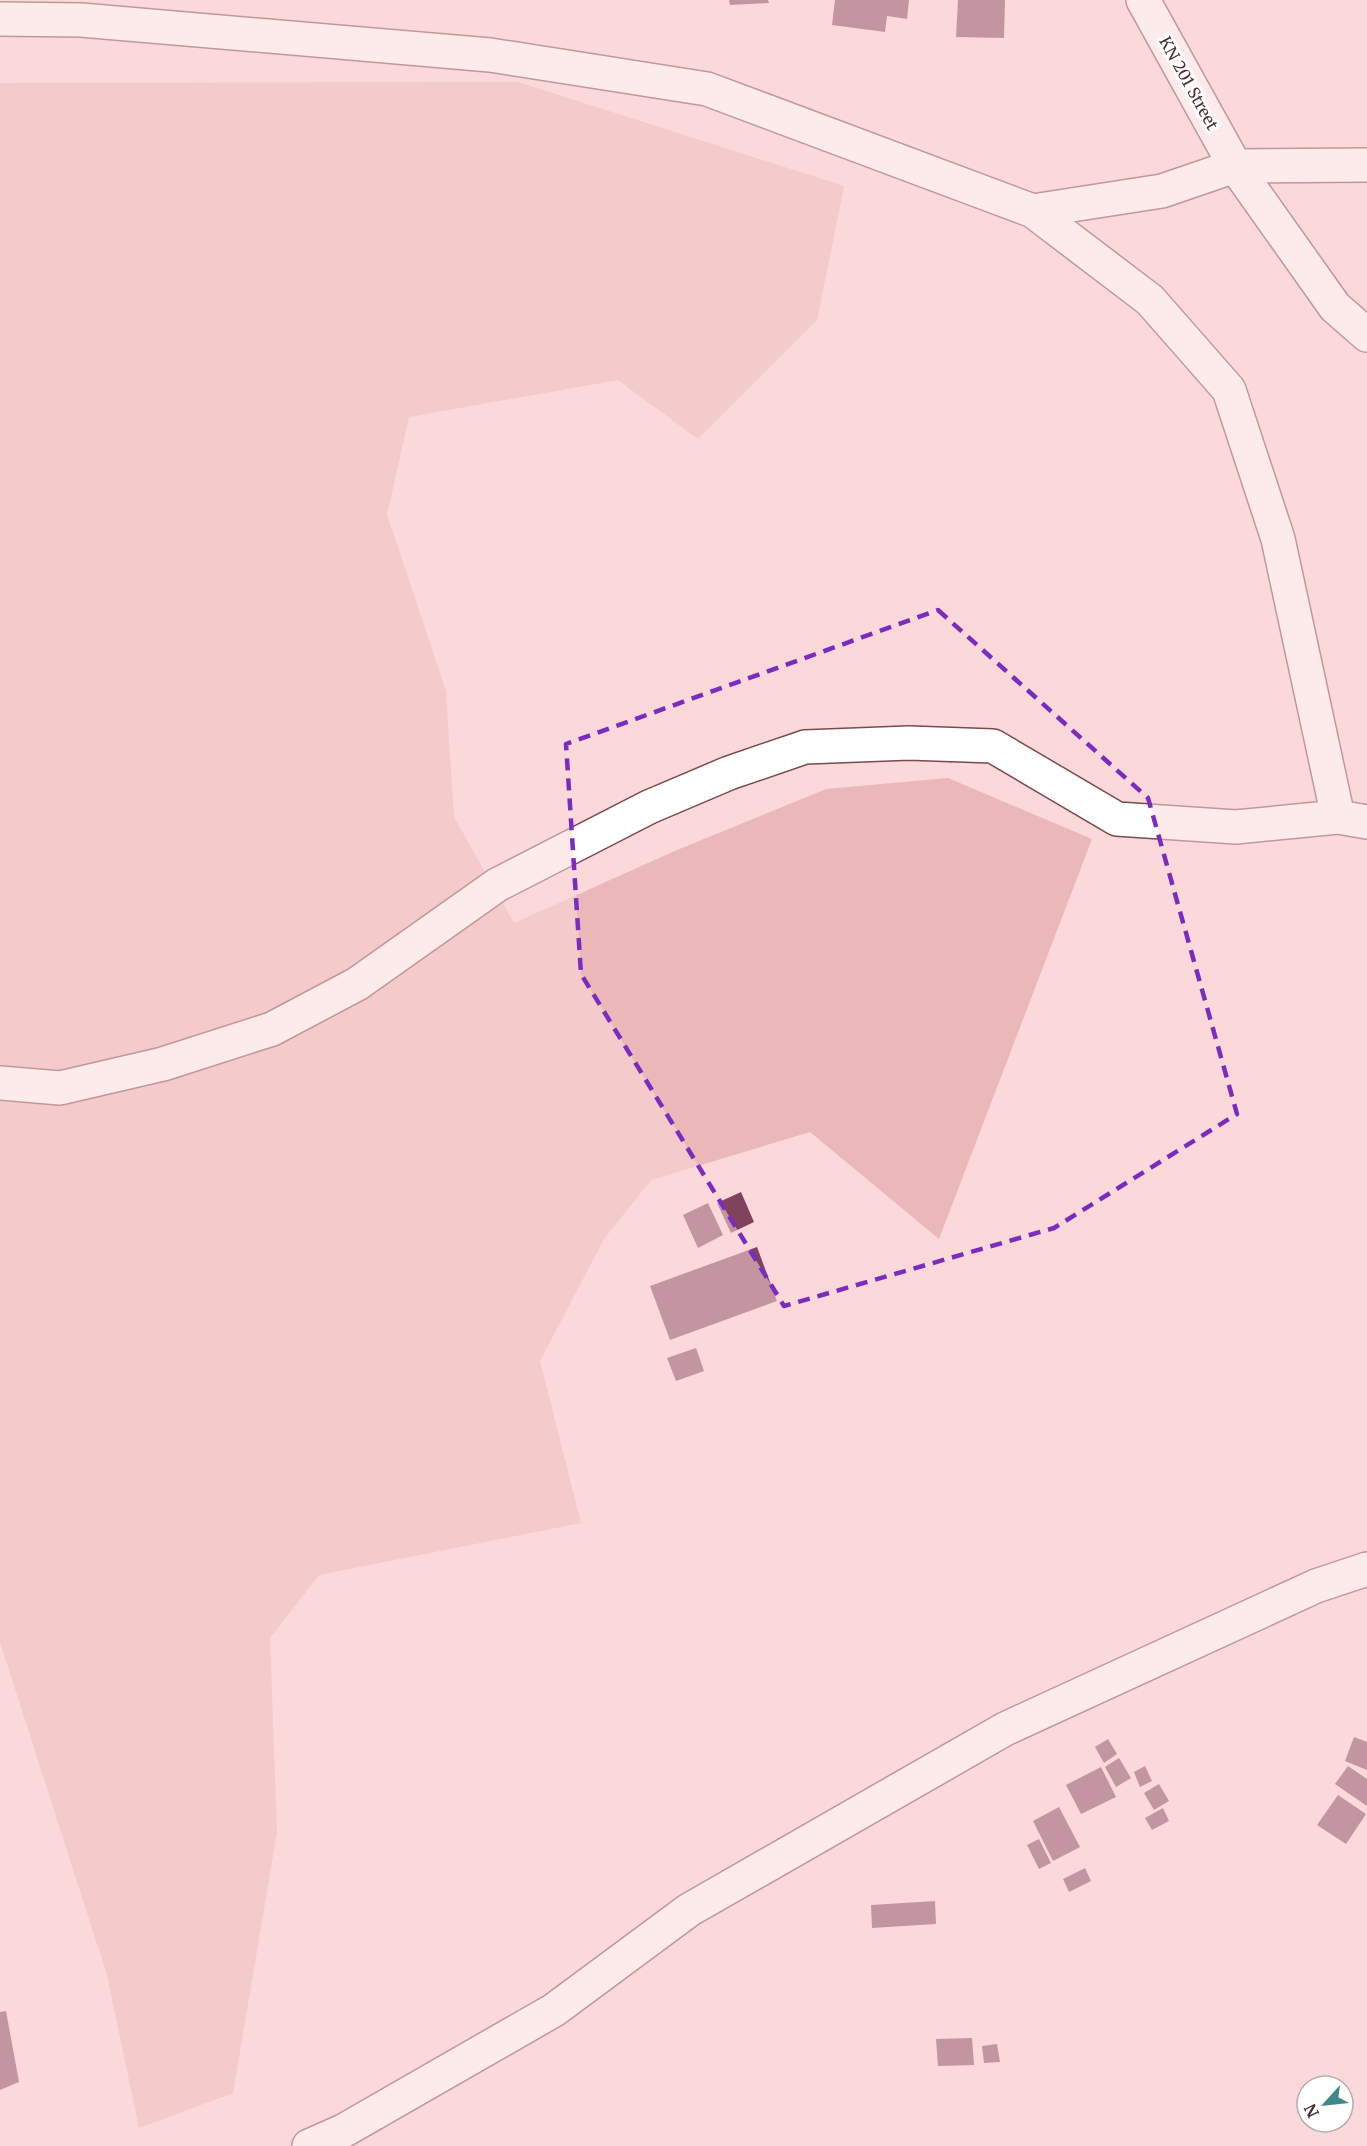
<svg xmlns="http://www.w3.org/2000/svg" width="1367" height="2146" font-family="Merriweather,serif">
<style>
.green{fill:#ebb8ba}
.building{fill:#7f435b}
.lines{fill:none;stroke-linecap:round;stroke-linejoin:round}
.minor-casing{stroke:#7a4a4d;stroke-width:36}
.tertiary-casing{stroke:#7a4a4d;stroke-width:36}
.minor{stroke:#fff;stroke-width:33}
.tertiary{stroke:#fff;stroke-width:33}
.marked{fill:none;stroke:#7b2cbf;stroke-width:4.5;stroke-dasharray:12 8;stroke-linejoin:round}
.labels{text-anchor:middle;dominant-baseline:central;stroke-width:6;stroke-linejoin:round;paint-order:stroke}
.street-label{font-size:16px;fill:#473132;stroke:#fff}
</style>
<rect width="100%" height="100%" fill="#fbd8d9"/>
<path class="green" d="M 518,82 L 844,186 L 817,320 L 698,439 L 618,380 L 409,417 L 387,515 L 446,691 L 454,817 L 514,923 L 677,850 L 826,789 L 948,778 L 1092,839 L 939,1239 L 810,1132 L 651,1180 L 604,1239 L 540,1361 L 581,1523 L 319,1575 L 270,1638 L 277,1832 L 233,2093 L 139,2128 L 107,1975 L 0,1642 L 0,83 Z"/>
<path class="building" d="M 729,0 L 768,0 L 769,3 L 730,5 Z
M 835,0 L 909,0 L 907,19 L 887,16 L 885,32 L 832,25 Z
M 958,0 L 1005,0 L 1004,38 L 956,37 Z
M 741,1192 L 754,1222 L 731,1233 L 717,1203 Z
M 708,1203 L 723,1235 L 698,1248 L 683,1215 Z
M 757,1247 L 777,1301 L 670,1340 L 650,1286 Z
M 696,1348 L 704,1371 L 676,1381 L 667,1358 Z
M 1354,1737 L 1367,1742 L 1367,1770 L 1345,1761 Z
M 1108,1739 L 1117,1754 L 1104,1763 L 1095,1747 Z
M 1119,1758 L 1131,1778 L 1116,1787 L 1105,1767 Z
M 1145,1766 L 1152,1781 L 1140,1787 L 1134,1772 Z
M 1348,1766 L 1367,1779 L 1367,1806 L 1335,1784 Z
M 1101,1767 L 1116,1797 L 1081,1814 L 1066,1785 Z
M 1159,1784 L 1169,1801 L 1154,1810 L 1144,1793 Z
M 1338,1795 L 1366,1814 L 1346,1844 L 1317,1825 Z
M 1059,1807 L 1080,1847 L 1053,1861 L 1033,1821 Z
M 1163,1808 L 1169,1821 L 1152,1830 L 1145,1818 Z
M 1039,1839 L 1051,1863 L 1039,1869 L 1027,1845 Z
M 1085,1868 L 1091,1881 L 1069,1892 L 1063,1879 Z
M 935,1901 L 936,1924 L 872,1928 L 871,1905 Z
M 6,2011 L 19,2082 L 0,2090 L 0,2012 Z
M 972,2038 L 974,2065 L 938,2066 L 936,2039 Z
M 997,2044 L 1000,2062 L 984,2063 L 982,2046 Z"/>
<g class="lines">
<g class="minor-casing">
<path id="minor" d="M 1143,0 L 1235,166
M 0,19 L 81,20 L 490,55 L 707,89 L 1033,211 L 1150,300 L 1229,390 L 1278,539 L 1338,817 L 1367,822
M 1033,211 L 1162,191 L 1235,166 L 1367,165
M 0,1083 L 60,1088 L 163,1064 L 272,1029 L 357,984 L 497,885 L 649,807 L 729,773 L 805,747 L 909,743 L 993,746 L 1117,819 L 1236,827 L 1338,817
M 309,2146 L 343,2131 L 554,2010 L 689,1910 L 1005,1729 L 1316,1586 L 1367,1569"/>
</g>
<g class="tertiary-casing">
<path id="tertiary" d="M 1235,166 L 1335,307 L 1367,335"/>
</g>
<use href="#minor" class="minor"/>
<use href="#tertiary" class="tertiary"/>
</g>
<path d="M0 0H1367V2146H0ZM 938,610 L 1148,798 L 1237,1114 L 1054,1228 L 784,1306 L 581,974 L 566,744 Z" fill="#fbd8d9" fill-opacity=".55" fill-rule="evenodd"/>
<path class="marked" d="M 938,610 L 1148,798 L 1237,1114 L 1054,1228 L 784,1306 L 581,974 L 566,744 Z"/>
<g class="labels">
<g class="street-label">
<text transform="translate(1189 83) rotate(61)">KN 201 Street</text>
</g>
</g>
<g transform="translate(1325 2104) rotate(243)"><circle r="28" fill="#ffffff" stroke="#b5adad" stroke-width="1.5"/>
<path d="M0-4.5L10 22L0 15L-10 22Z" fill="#408888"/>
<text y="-9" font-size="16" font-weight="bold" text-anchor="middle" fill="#473132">N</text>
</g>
</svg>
